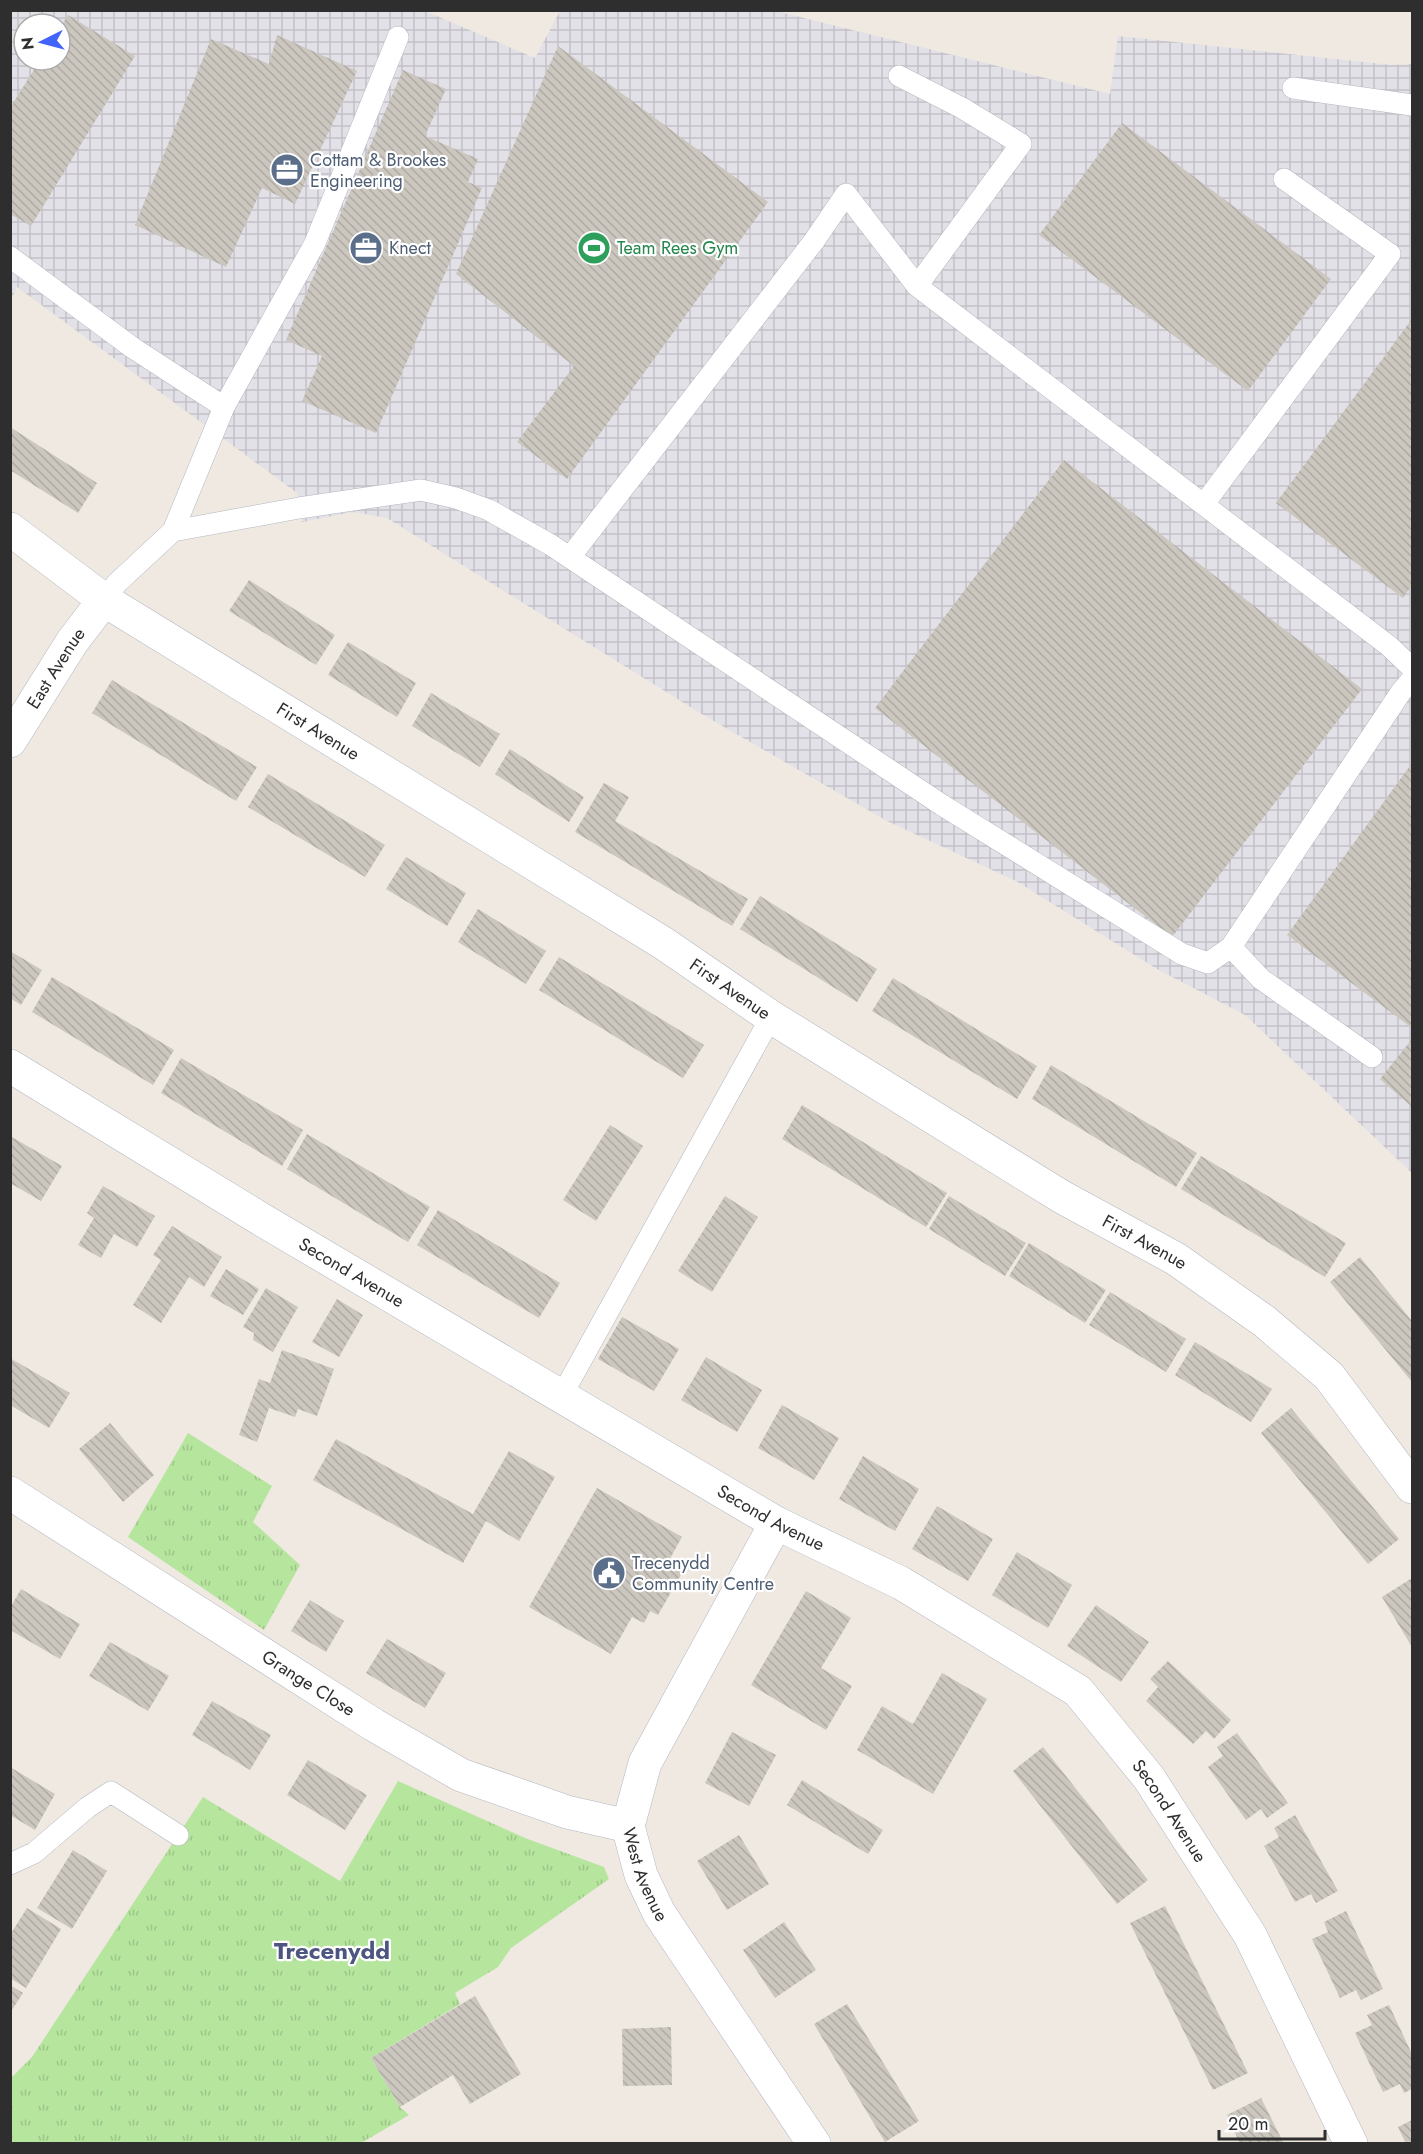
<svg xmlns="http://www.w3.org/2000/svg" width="1423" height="2154" font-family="Jost,sans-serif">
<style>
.industrial{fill:url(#industrial-grid);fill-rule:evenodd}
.grass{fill:url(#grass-tufts)}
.building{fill:url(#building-back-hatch)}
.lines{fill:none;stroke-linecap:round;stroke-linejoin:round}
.lane-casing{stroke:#b4b7c1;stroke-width:22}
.street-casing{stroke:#b4b7c1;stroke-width:34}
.lane{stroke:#fff;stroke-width:21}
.street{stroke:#fff;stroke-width:33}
.labels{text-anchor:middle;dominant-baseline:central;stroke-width:4.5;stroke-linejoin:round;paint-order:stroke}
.service-label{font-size:18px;fill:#4e5e75;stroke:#fff;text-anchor:start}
.leisure-label{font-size:18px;fill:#27864d;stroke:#fff;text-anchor:start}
.street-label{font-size:18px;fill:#2e2e2e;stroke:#fff}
.district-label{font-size:24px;font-weight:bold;fill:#4d5680;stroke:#fff}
</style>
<defs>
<pattern id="industrial-grid" width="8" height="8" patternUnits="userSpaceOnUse" patternTransform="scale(1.5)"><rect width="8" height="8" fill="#e3e1e8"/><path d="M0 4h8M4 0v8" fill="none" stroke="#c3c1c7"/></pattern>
<pattern id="grass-tufts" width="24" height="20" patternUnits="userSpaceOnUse" patternTransform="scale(1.5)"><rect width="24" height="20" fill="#b6e59e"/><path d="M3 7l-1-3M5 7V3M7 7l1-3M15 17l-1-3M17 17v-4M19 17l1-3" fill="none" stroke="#9dc588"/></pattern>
<pattern id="building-back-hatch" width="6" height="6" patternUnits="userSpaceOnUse" patternTransform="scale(1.5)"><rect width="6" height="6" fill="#cbc7bf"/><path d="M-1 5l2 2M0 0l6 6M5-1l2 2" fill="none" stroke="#afaba4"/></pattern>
</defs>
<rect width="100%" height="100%" fill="#efe9e1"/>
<path class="industrial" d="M 11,11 L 425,11 L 535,58 L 560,11 L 776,11 L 1110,94 L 1118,36 L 1392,65 L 1412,64 L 1412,1173 L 1245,1015 L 1157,969 L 1016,881 L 887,821 L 700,713 L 387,518 L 353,512 L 302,522 L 297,493 L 17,287 L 11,300 ZM 24,24 L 60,24 L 60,60 L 24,60 Z"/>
<path class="grass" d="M 188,1433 L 272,1486 L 253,1522 L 300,1565 L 264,1630 L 128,1537 Z
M 398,1781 L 525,1838 L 604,1867 L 609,1879 L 511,1948 L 498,1967 L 455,1993 L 460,2004 L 371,2058 L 400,2107 L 409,2115 L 361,2143 L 11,2144 L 11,2078 L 32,2057 L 203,1797 L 340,1881 Z"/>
<path class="building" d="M 68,15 L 135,56 L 31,226 L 10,214 L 10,108 L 40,60 L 60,60 L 60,28 Z
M 277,35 L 357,71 L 295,204 L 262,188 L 226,267 L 135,225 L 211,39 L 269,64 Z
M 558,46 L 768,202 L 567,479 L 517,442 L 574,366 L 456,274 Z
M 403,70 L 446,89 L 425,136 L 478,159 L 468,182 L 482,188 L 376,433 L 302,401 L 322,356 L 286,340 Z
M 1122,123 L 1331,279 L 1248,391 L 1039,235 Z
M 1412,319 L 1412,585 L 1403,598 L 1276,503 Z
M 10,427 L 97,483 L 78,513 L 10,470 Z
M 1064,460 L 1362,689 L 1172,937 L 875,708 Z
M 249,580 L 335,635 L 316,665 L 229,611 Z
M 348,642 L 416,683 L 397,717 L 328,675 Z
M 112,680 L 257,767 L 236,801 L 92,713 Z
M 431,693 L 500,734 L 480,767 L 412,726 Z
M 510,749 L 584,797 L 569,822 L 495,774 Z
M 1412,763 L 1412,1028 L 1287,935 Z
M 268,774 L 385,845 L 365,877 L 248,807 Z
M 604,783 L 629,797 L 615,821 L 748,899 L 732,926 L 575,832 Z
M 406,857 L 466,893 L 447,926 L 386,889 Z
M 760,896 L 877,969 L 857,1002 L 740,929 Z
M 478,909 L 546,951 L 526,984 L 458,942 Z
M 10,951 L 42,970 L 21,1005 L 10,998 Z
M 559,957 L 704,1045 L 683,1078 L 539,990 Z
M 52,977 L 174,1050 L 153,1085 L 32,1012 Z
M 893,978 L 1037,1066 L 1017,1099 L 872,1011 Z
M 1412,1039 L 1412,1107 L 1380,1079 Z
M 181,1058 L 303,1130 L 282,1166 L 161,1093 Z
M 1051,1065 L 1197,1153 L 1176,1187 L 1032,1099 Z
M 802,1105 L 947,1193 L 926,1227 L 782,1139 Z
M 610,1125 L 643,1146 L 596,1221 L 563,1200 Z
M 307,1134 L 430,1207 L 408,1242 L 287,1169 Z
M 10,1136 L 62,1166 L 41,1201 L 10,1183 Z
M 1201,1156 L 1346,1243 L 1325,1277 L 1181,1189 Z
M 103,1186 L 155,1216 L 137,1247 L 114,1234 L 101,1258 L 78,1245 L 94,1218 L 87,1213 Z
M 725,1196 L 758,1217 L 712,1292 L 678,1271 Z
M 949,1196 L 1026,1243 L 1005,1276 L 929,1229 Z
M 438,1210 L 560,1283 L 539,1318 L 417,1245 Z
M 172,1226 L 222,1257 L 204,1287 L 189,1277 L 161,1323 L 133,1305 L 161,1260 L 153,1255 Z
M 1029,1243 L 1106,1290 L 1085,1323 L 1009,1276 Z
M 1360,1257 L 1412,1321 L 1412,1382 L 1330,1282 Z
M 226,1269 L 259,1289 L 243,1315 L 210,1296 Z
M 266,1288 L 298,1307 L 273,1352 L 253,1340 L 254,1333 L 243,1327 Z
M 1110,1292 L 1186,1339 L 1166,1372 L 1089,1325 Z
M 337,1299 L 363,1315 L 339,1357 L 312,1342 Z
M 622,1317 L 679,1349 L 654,1391 L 598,1359 Z
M 1195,1342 L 1272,1389 L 1251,1422 L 1175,1375 Z
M 282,1350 L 334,1369 L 317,1416 L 298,1409 L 295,1417 L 269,1408 L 257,1442 L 239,1435 L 259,1379 L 270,1383 Z
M 706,1357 L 762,1390 L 737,1432 L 681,1400 Z
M 10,1358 L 70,1393 L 49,1428 L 10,1405 Z
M 782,1405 L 839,1438 L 814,1480 L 758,1448 Z
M 1291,1408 L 1399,1539 L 1368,1564 L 1261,1433 Z
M 110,1423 L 154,1475 L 123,1502 L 79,1449 Z
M 336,1439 L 473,1514 L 509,1451 L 555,1477 L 519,1541 L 486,1521 L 463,1563 L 313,1480 Z
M 863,1456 L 919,1489 L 895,1531 L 839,1499 Z
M 597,1488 L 682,1537 L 667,1564 L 682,1573 L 658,1615 L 650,1611 L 644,1623 L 632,1617 L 611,1654 L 529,1607 Z
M 937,1506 L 993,1539 L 968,1581 L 912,1549 Z
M 1017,1552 L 1072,1585 L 1048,1628 L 992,1595 Z
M 1412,1578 L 1412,1647 L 1382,1597 Z
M 21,1589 L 80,1624 L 60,1659 L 10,1630 L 10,1608 Z
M 806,1591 L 851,1618 L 821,1668 L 852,1686 L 826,1730 L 751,1685 Z
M 310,1600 L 344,1621 L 326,1652 L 291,1631 Z
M 1096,1605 L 1149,1642 L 1121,1682 L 1067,1646 Z
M 387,1639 L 446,1673 L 425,1708 L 366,1673 Z
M 110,1642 L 169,1676 L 148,1711 L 89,1676 Z
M 1168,1661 L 1231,1720 L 1214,1739 L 1206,1731 L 1193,1744 L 1146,1701 L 1158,1687 L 1150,1679 Z
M 942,1673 L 987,1699 L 933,1794 L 857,1750 L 882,1706 L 913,1724 Z
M 212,1701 L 271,1735 L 250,1770 L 192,1735 Z
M 732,1732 L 776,1755 L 749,1806 L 705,1783 Z
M 1237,1733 L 1288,1803 L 1267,1818 L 1261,1809 L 1246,1820 L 1208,1767 L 1223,1756 L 1217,1747 Z
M 1043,1747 L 1148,1880 L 1117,1904 L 1013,1771 Z
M 308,1760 L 367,1795 L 345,1830 L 287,1795 Z
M 10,1767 L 55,1794 L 35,1830 L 10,1815 Z
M 802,1780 L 883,1830 L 868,1854 L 787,1805 Z
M 1295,1815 L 1338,1891 L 1316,1903 L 1311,1894 L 1295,1902 L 1264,1846 L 1279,1837 L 1274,1828 Z
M 739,1835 L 769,1884 L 727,1910 L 697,1861 Z
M 73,1850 L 107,1871 L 72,1929 L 37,1908 Z
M 1165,1906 L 1248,2073 L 1213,2090 L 1130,1923 Z
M 27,1908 L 61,1929 L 26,1988 L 10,1978 L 10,1935 Z
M 1346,1911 L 1383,1989 L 1361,2000 L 1356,1990 L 1340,1998 L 1312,1939 L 1328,1932 L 1324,1922 Z
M 784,1922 L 816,1970 L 775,1998 L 743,1950 Z
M 10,1985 L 23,1993 L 10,2013 Z
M 475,1996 L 521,2074 L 470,2104 L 453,2075 L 400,2107 L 371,2058 Z
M 847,2004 L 919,2121 L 885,2142 L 814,2024 Z
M 1389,2005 L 1412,2054 L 1412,2089 L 1404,2093 L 1400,2084 L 1383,2092 L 1355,2033 L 1372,2025 L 1367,2015 Z
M 671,2027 L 672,2085 L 623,2086 L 622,2029 Z
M 1261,2098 L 1284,2144 L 1240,2144 L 1227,2115 Z
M 1412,2120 L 1412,2144 L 1406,2144 L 1398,2127 Z"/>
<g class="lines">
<g class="lane-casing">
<path id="lane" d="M 899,76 L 962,108 L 1021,144 L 917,286
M 1293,88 L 1412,105
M 10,257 L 133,348 L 224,407
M 1204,504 L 1390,254 L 1284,179
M 173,531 L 299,508 L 421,490 L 456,498 L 489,510 L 551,545 L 942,805 L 1182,954 L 1208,963 L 1231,947 L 1401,692 L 1412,679
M 570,557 L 814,241 L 846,194 L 917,286 L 1389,646 L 1412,668
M 104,600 L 117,583 L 173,531 L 224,407 L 315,243 L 398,37
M 1231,947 L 1261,979 L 1372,1057
M 562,1395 L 771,1017
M 10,1864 L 34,1853 L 88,1807 L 111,1792 L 178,1835"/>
</g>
<g class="street-casing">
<g id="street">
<path id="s1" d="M 10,529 L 104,600 L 663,943 L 771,1017 L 1062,1197 L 1176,1259 L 1264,1321 L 1329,1376 L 1412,1487"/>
<path id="s2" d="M 10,741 L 72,642 L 104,600"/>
<path id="s3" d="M 10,1066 L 259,1218 L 776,1523 L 901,1583 L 1078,1691 L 1149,1778 L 1250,1935 L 1351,2144"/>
<path id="s4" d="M 10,1493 L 374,1725 L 461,1775 L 567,1812 L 628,1826"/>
<path id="s5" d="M 776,1523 L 645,1763 L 628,1826 L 641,1875 L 659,1913 L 814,2144"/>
</g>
</g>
<use href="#lane" class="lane"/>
<use href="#street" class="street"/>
</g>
<defs>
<g id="office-disc" transform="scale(1.725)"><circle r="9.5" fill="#5c6f8a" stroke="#fff"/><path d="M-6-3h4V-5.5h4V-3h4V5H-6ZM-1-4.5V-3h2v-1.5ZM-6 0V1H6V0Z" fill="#fff"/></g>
<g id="stadium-disc" transform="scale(1.725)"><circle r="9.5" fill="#2e9e5b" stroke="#fff"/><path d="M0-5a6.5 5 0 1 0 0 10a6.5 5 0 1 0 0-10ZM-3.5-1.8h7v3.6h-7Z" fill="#fff"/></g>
<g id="civic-disc" transform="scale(1.725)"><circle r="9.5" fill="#5c6f8a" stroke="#fff"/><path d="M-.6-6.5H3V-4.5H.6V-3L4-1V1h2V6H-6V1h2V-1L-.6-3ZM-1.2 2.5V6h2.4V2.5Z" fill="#fff"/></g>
</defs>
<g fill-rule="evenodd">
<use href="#office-disc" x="287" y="170"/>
<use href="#office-disc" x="366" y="248"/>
<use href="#stadium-disc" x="594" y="248"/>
<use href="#civic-disc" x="609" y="1573"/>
</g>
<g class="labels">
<g class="service-label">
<text x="310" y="160">Cottam &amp; Brookes<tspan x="310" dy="21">Engineering</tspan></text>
<text x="389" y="248">Knect</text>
<text x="632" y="1563">Trecenydd<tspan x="632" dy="21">Community Centre</tspan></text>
</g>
<g class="leisure-label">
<text x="617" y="248">Team Rees Gym</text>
</g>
<g class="street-label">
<text stroke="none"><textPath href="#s2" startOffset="86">East Avenue</textPath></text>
<text stroke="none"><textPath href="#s1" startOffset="369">First Avenue</textPath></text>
<text stroke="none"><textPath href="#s1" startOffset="855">First Avenue</textPath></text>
<text stroke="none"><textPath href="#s1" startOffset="1341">First Avenue</textPath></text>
<text stroke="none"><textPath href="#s3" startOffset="399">Second Avenue</textPath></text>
<text stroke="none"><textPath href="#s3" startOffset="885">Second Avenue</textPath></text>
<text stroke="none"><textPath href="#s4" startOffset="354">Grange Close</textPath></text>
<text stroke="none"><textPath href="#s3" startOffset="1389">Second Avenue</textPath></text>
<text stroke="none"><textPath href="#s5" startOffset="390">West Avenue</textPath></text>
</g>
<g class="district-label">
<text x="332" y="1950">Trecenydd</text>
</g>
</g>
<rect width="1423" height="2154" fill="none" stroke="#2e2e2e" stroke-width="24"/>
<g transform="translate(42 42) rotate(264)"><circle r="28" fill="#ffffff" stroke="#ababab" stroke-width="1.5"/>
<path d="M0-4.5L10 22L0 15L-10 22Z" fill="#4264fb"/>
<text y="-9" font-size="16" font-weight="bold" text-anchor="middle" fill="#2e2e2e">N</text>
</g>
<path d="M1219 2130v9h106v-9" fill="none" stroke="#2e2e2e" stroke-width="3"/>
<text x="1228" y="2130" font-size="18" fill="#2e2e2e" stroke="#ffffff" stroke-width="4.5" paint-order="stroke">20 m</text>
</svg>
